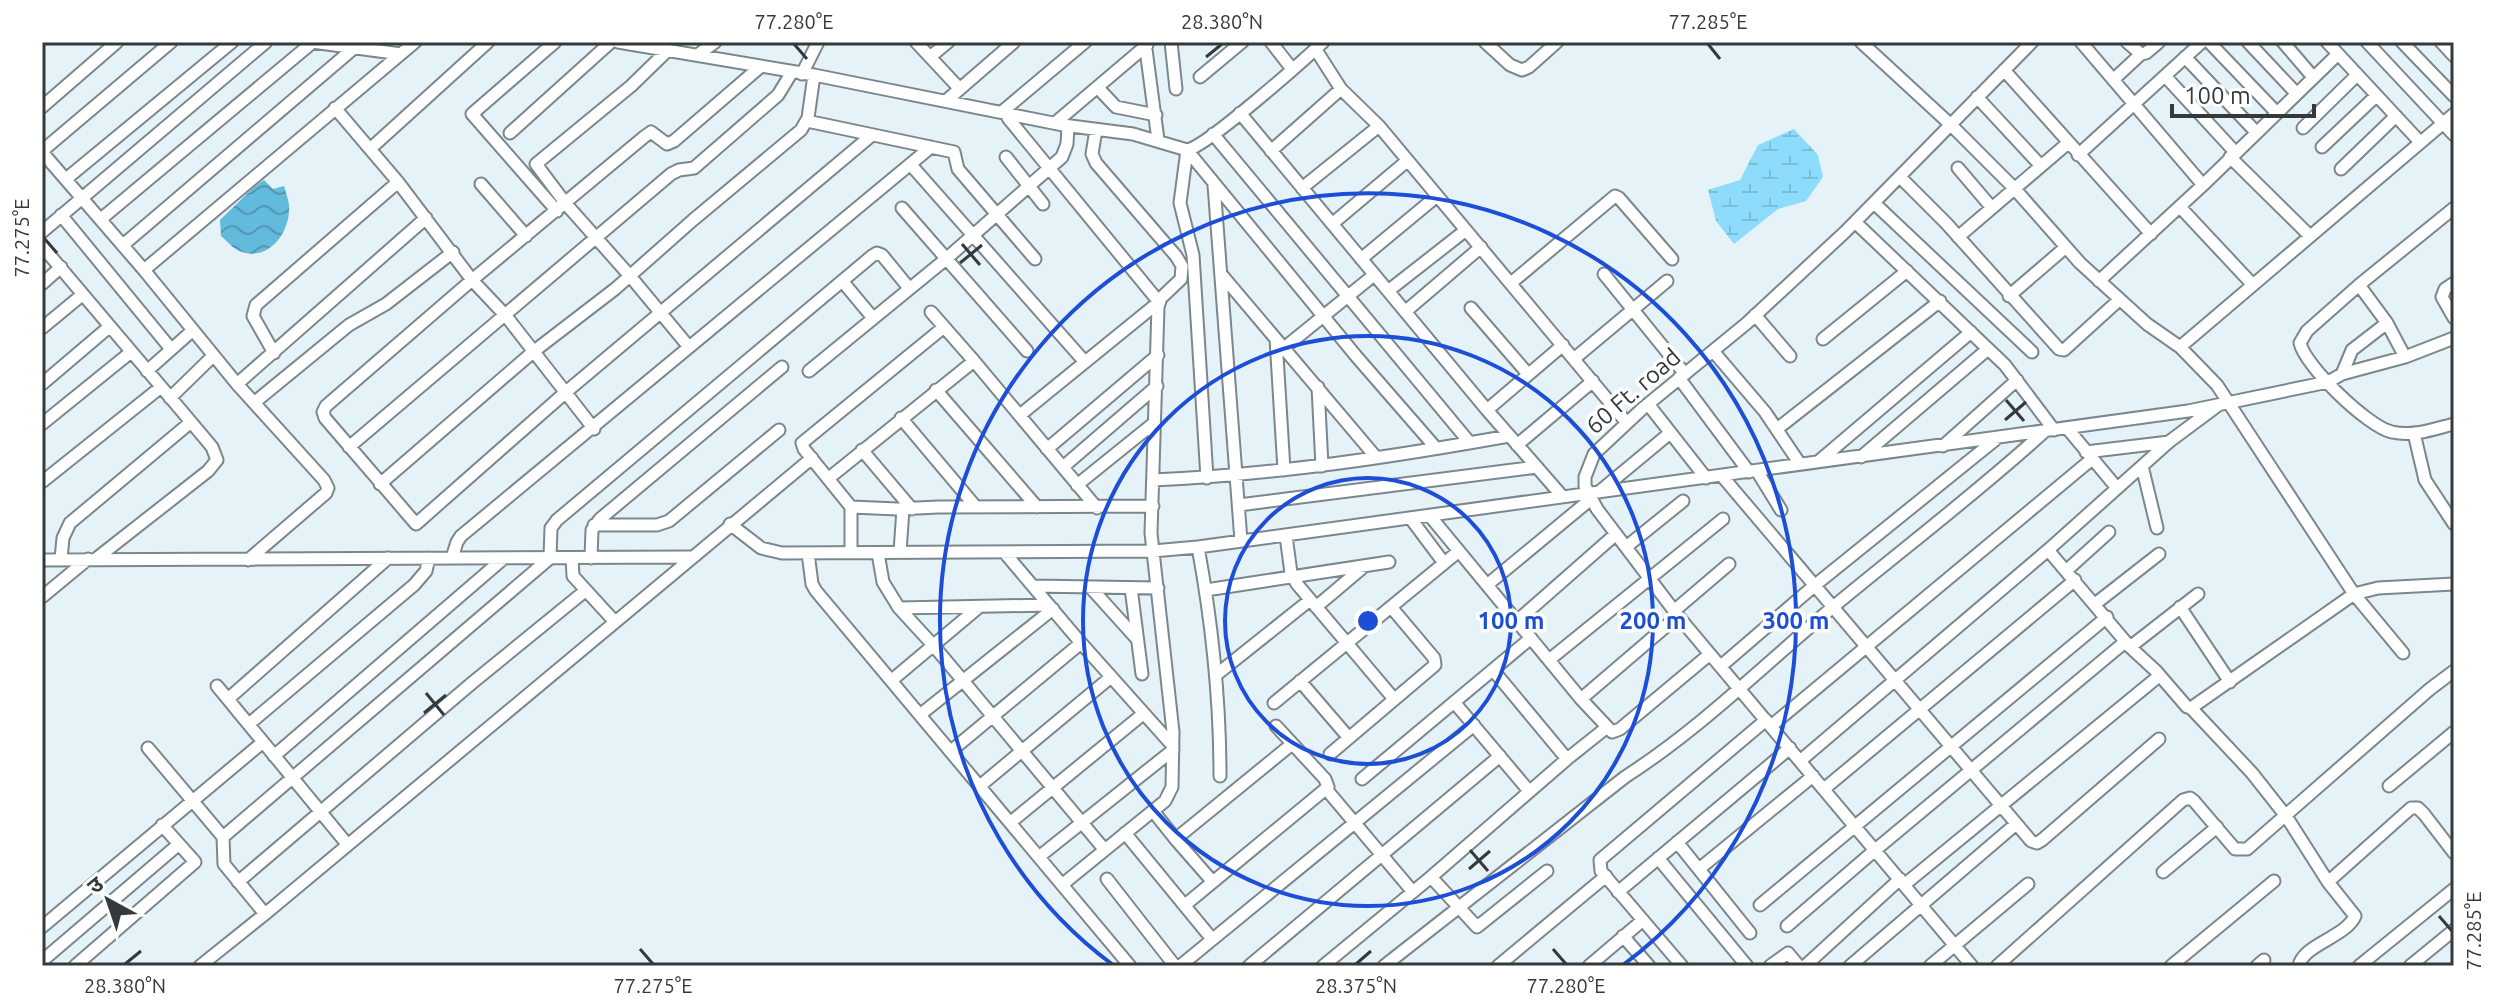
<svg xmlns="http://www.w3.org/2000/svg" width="2496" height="1008" font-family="Ubuntu,'Noto Sans Devanagari',sans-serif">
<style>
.wetland{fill:url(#wetland-marsh)}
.water{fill:url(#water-waves)}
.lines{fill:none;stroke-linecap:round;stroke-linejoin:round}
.minor-casing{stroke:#7c878c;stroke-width:15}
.minor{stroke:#fff;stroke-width:11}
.ticks{fill:none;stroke:#34393b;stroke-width:3}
.ring{fill:none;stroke:#1d4ed8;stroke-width:4}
.labels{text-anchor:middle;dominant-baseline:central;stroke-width:7;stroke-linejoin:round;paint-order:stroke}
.street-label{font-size:24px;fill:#34393b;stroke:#fff}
.centre{fill:#1d4ed8;stroke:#fff;stroke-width:4}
.ring-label{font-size:24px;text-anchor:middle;font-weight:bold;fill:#1d4ed8;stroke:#fff;stroke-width:7;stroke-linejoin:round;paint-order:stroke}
.neatline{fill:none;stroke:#34393b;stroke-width:3}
.ticks-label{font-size:20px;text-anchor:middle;fill:#34393b}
</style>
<defs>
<pattern id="wetland-marsh" width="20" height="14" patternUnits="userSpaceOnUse" patternTransform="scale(2)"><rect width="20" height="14" fill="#8ddcfb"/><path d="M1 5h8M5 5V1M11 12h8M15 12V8" fill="none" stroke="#7abed8"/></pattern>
<pattern id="water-waves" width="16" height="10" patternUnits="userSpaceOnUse" patternTransform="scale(2)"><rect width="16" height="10" fill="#62badc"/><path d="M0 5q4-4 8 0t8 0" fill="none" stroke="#5298b4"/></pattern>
</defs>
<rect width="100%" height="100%" fill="#e5f2f8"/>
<path class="wetland" d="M 1794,129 L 1818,155 L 1823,177 L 1806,201 L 1778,209 L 1734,244 L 1716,221 L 1708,190 L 1740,180 L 1758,145 Z"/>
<path class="water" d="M 264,180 L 273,189 L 284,186 C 286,192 288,199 289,205 C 291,231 270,261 242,252 C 234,250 227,241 221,236 L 220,220 L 254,187 Z"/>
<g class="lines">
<g class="minor-casing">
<path id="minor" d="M 312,42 L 401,54
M 555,42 L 472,114 L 557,211
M 618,42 L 814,75 L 1063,125 L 1133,134 L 1187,150 L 1356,356 L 1436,448
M 916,42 L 959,88
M 1145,42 L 1158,140
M 1171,42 L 1176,89
M 1271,42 L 1292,69
M 1485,42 L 1510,65 L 1522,70 L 1529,67 L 1557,42
M 1861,42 L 1951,125 L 2014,188 L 2080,263 L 2147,324 L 2180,347 L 2217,385 L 2354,594 L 2403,653
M 2081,42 L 2203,185 L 2338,54
M 2127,42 L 2141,54 L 2146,53 L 2159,42
M 2209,42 L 2276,112
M 2248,42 L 2296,93
M 2283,42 L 2313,77
M 2327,42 L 2420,142
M 2367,42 L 2454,135
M 2402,42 L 2454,96
M 2441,42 L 2454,56
M 1316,50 L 1341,89 L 1379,126 L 1627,423
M 667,51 L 631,86 L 536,164 L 566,204 L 630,276 L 689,347
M 699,54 L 715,42
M 930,57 L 948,42
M 2185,57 L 2256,132
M 760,67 L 674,141 L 667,144 L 651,132 L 644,137 L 472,280 L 326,406 L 323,412 L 325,418 L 416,524 L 566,392 L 872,135
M 2004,70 L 2151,234
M 802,74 L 818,42
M 2165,76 L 2235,152
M 1200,77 L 1242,42
M 2114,79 L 2141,54
M 1098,88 L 1116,107 L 1156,115
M 1977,97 L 2041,166
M 947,100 L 1014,42
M 42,107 L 117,42
M 335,108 L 398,182 L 472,280 L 506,316 L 594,429
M 1003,111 L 1085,42
M 1240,113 L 1487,410 L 1562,496
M 1008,118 L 1159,302 L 1020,415
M 807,121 L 954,152 L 958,169 L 1035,259
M 1055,123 L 1147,45
M 2303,128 L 2357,75
M 510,133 L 611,42
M 1213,134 L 1470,443
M 2322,147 L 2376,96
M 370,149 L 488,42
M 1187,150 L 1180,203 L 1193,255 L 1207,478
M 1187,150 C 1206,147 1304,60 1323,42
M 42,151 L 171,42
M 1271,151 L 1341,89
M 42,152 L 144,270 L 237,384 L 324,480 L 328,488 L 326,493 L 248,560
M 2078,155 L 2202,42
M 1006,157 L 1043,204
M 2230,157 L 2310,236
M 911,165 L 1084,361
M 1958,168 L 1992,208
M 2341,169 L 2396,116
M 1900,177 L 1946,223 L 2059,349 L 2064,350 L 2119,300
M 66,179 L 232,42
M 481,184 L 526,236
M 1214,185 L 1241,541
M 1302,188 L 1379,126
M 1874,203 L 2032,352
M 2180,207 L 2253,285
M 902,208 L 1027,351
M 2454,208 L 2359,285 L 2307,331 L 2300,343 C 2305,366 2368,427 2392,432 C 2413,437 2434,429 2454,424
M 61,215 L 171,349
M 101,219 L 313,42
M 1855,222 L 2005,365 L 2054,430
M 1332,224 L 1407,161
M 42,232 L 266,42
M 1958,237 L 2068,143
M 123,245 L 354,48
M 42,246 L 191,422 L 212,447 L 217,460 L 208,471 L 97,558
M 1361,259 L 1437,196
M 144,270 L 415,42
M 1221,274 L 1375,456
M 1604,274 L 1685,374
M 2099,281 L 2203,185
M 843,282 L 873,318
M 1511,283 L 1615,196 L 1619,198 L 1672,259
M 2454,283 L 2445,289 L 2442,297 L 2454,318
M 42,284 L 61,267
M 2359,285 L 2387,323 L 2405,357
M 1388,291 L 1466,230
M 2009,296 L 2066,247
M 1471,308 L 1528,374
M 1406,311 L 1481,247
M 931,312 L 974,361
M 1755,315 L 1790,356
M 42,328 L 82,295
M 1276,339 L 1284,470
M 1823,339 L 1907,271
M 2180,347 L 2454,114
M 1284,348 L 1374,275
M 1713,351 L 1765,412 L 1800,464
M 274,353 L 253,316 L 256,305 L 398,182
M 1575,358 L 1667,281
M 147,371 L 192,331
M 809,371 L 946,259 L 1062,157 L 1067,144 L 1068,126
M 2342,374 L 2352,350 L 2387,323
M 1679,378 L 1749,472
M 42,384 L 109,327
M 237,384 L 426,218
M 1318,387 L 1322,466
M 936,390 L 1037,507
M 170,398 L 213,356
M 255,402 L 349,325 L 386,304 L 453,252
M 1648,404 L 1706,478
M 1487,410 L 1563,345
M 901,418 L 976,507
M 42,424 L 131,352
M 2067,428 L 2117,488
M 1777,429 L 1940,301
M 2414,433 L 2425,480 L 2454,524
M 1517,445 L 1593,381
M 1943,446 L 2017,380
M 349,447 L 671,174 L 679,170 L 694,168 L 778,95 L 792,72
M 1047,449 L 1158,355
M 862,450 L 912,509
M 2086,452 L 2169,442
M 1861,457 L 1988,349
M 1819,461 L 1971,332
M 2142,466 L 2157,528
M 1063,467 L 1157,386
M 1757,471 L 1781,510
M 1722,476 L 2031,841 L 2037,843 L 2042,840 L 2159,739
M 829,478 L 974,361 L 1097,508
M 1153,480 C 1273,475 1391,457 1509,436
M 42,482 L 161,387
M 380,484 L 533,352 L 615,289 L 693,220 L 801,130 L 808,118 L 814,75
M 1077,485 L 1154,423
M 1599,492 L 1670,433
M 1239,505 L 1537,467
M 851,507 L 897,509 L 938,507 L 1153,506
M 1430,516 L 1581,699 L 1612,732 L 1620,729 L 1710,654
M 1411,519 L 1444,563
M 730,524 L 761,548 L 782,553 L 1153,551 L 1198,547 L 2188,411 L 2328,382 L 2342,374 L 2405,357 L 2454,338
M 594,525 L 657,525 L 669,521 L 779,430
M 1286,536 L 1291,573 L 1297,584 L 1394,699
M 1198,547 C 1212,623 1220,699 1220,776
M 1626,547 L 1683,501
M 2048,550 L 2130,647 L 2156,671 L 2187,707 L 2191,708 L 2354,594 L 2378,588 L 2454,584
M 851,552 L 851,507 L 804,449 L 802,443 L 944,327
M 900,552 L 903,509
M 1004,552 L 1081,643 L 1173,746
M 808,553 L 812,584 L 816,591 L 1130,966
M 878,553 L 883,582 L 899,608 L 933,645 L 1104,849
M 452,558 L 457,542 L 461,536 L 931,147
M 572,558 L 573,576 L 615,622
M 591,558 L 592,530 L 600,519 L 782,367
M 61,559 L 63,538 L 70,523 L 191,422
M 42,560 L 690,557
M 2067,570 L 2109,532
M 1487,585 L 1591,499
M 1033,586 L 1158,588
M 1091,588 L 1137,639
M 1131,588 L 1142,674
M 1206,590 L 1389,562
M 42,597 L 88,559
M 2095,604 L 2159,554
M 1316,607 L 1361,569
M 2180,607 L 2230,682
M 899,608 L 1049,605
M 1675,610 L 1729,564
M 1517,621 L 1616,534
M 2130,647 L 2198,594
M 1549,660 L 1723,519
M 1721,666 L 1814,586 L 1995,440
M 1493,670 L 1567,759
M 1216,675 L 1310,600
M 892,680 L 979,607
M 1300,681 L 1349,738
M 217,686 L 347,844
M 228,699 L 388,558
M 1581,699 L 1678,616
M 1454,702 L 1529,791
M 1274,703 L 1459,551
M 2191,708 L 2252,773 L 2286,816 L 2328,882 L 2355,916 C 2346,937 2302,945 2299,966
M 921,714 L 1053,609
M 249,724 L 414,585 L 426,571 L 429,558
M 1771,726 L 2092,459
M 148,748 L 223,837 L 224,864 L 265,914 L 812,458
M 951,751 L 1081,643
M 1330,754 L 1435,665 L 1434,658 L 1391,607
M 274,756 L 504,558
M 1800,761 L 2048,550 L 2170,441 L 2217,406
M 1362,779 L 1531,638
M 981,785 L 1111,677
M 2389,786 L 2454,732
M 1326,789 L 1413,892
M 1824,789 L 2075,580
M 1153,811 L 1177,841
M 1011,822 L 1143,714
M 1125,833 L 1212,939
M 223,837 L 550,558 L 551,528 L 557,520 L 872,256 L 877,253 L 882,255 L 909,288
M 1677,842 L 1750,933
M 1040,856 L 1173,750
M 1658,858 L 1747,966
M 1699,869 L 1813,776
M 2163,872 L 2217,827
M 1431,877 L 1477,927 L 1547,871
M 1107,879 L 1175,966
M 1212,881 L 1177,841 L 1178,837 L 1292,744
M 238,882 L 472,683 L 585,591
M 2328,882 L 2411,808 L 2418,808 L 2424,814 L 2454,853
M 1063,884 L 1165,801 L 1172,787 L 1173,732 L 1151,533 L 1158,307 L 1161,298 L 1181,279 L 1182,266 L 1176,256 L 1096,163 L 1092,154 L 1096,130
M 1904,885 L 2159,676
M 1618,892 L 1790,748
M 1185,905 L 1328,787 L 1325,779 L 1276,726
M 1760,905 L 2107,617
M 1787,926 L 1874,851 L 2125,642
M 42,927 L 263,742
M 1623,936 L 1649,966
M 42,961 L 179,844
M 75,966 L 195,862 L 162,825
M 200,966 L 265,914
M 1180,966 L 1474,725
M 1249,966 L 1500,756
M 1323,966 L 1431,877 L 1567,759 L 1606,728
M 1384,966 L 1625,777 C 1701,728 1764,665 1833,607 C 1904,548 1977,493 2045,431
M 1498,966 L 1606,876
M 1589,966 L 1643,920
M 1682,966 L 1601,871 L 1600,860 L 1766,720
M 1770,966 L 1788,953 L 1799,966
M 1805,966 L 1900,879
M 1850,966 L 2016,824
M 1930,966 L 2028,884
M 1972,966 L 1678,616 L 1597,509 L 1585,486 L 1585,477 L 1594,454 L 1642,409 L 1747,323 L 1845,232 L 2032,42
M 1997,966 L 2183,800 L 2190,798 L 2194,801 L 2235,849 L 2247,849 L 2430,689 L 2454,671
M 2171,966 L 2274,881
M 2257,966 L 2264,960
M 2359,966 L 2454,889
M 2410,966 L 2454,930"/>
</g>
<use href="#minor" class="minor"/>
</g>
<path class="ticks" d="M 794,44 L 807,59M 1708,44 L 1720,59M 1206,57 L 1222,44M 44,238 L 57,253M 962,244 L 980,265M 960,263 L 982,245M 2006,400 L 2024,421M 2005,420 L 2026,402M 426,693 L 444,715M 424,713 L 446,695M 1470,850 L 1488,871M 1469,869 L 1490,851M 2439,916 L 2452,931M 640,949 L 653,964M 1553,949 L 1566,964M 125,964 L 141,951M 1356,964 L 1371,951"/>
<g class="ring">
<circle cx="1368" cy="621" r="143"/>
<circle cx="1368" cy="621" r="285"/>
<path d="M1113 965A428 428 0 1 1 1623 965"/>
</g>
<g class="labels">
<g class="street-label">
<text transform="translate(1633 391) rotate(-41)">60 Ft. road</text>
</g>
</g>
<circle cx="1368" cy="621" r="12" class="centre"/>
<g class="ring-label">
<text x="1511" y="629">100 m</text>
<text x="1653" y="629">200 m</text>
<text x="1796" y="629">300 m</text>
</g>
<rect width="2496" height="1008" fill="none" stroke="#ffffff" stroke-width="88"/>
<g transform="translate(108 900) rotate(320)" stroke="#ffffff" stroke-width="6" paint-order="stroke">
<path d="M0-6L14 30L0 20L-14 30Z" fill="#34393b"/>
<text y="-12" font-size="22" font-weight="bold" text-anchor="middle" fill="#34393b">उ</text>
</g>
<path d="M2172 104v12h142v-12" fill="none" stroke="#34393b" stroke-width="4"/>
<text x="2184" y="104" font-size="24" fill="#34393b" stroke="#ffffff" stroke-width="6" paint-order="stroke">100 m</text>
<rect x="44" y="44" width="2408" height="920" class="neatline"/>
<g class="ticks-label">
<text x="794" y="29">77.280°E</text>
<text x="1222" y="29">28.380°N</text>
<text x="1708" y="29">77.285°E</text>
<text transform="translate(22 238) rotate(-90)" y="7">77.275°E</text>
<text transform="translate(2474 931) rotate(-90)" y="7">77.285°E</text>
<text x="125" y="993">28.380°N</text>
<text x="653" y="993">77.275°E</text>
<text x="1356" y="993">28.375°N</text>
<text x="1566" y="993">77.280°E</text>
</g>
</svg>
